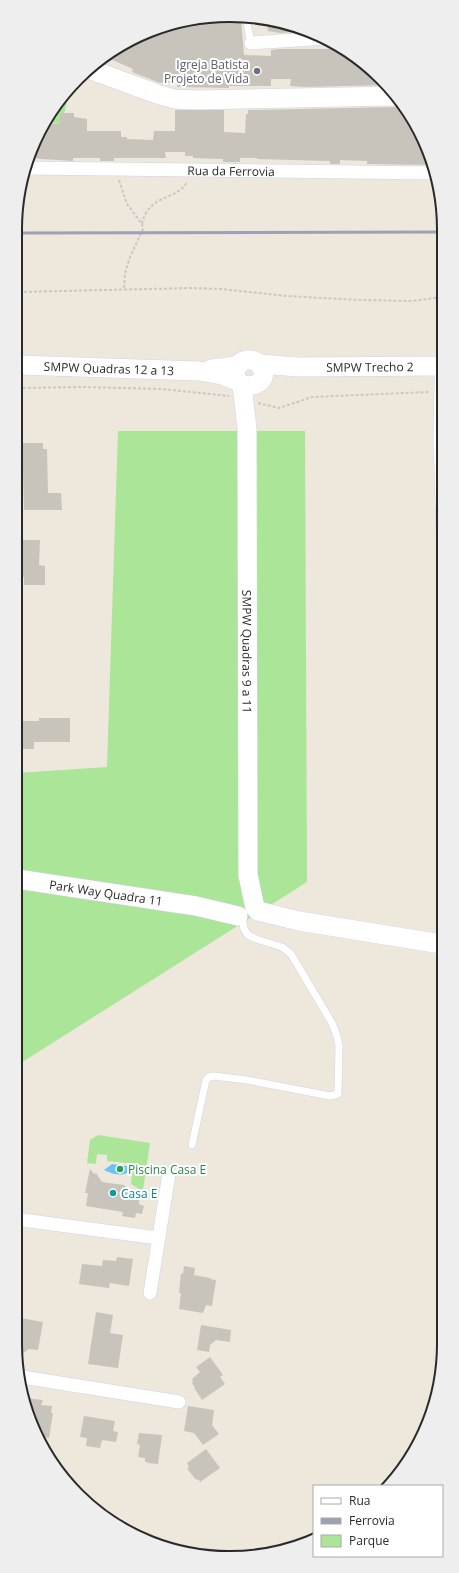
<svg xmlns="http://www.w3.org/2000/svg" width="459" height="1573" font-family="'Open Sans',sans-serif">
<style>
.green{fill:#abe597}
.water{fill:#6cc3f2}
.building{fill:#c8c4bc}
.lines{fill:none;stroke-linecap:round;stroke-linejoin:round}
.lane-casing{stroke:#d1d3e4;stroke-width:8}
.street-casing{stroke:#d1d3e4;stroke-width:14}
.secondary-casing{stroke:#d1d3e4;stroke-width:20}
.path{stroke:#c8c8c8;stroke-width:2;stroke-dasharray:3 2;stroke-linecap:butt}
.lane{stroke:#fff;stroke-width:7}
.street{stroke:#fff;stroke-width:13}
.secondary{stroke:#fff;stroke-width:19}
.rail{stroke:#9fa0b5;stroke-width:3}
.worship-dot{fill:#6b7280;stroke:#fff;stroke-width:1.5}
.leisure-dot{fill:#2e9e5b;stroke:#fff;stroke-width:1.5}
.culture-dot{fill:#0f9aa8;stroke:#fff;stroke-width:1.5}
.labels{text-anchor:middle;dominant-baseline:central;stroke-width:4;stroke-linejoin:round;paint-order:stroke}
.worship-label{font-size:12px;fill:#5b616d;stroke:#fff;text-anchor:end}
.street-label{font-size:12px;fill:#2a2a2a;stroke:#fff}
.leisure-label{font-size:12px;fill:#27864d;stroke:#fff;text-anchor:start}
.culture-label{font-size:12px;fill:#0d838f;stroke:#fff;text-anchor:start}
.rim{fill:none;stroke:#2a2a2a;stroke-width:2}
</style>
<rect width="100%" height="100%" fill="#ede7dc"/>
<path class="green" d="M 69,92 L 62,124 L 46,123 L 51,111 Z
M 118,431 L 305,431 L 307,882 L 16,1066 L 17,773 L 107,767 Z
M 98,1135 L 150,1143 L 143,1190 L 139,1189 L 131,1184 L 132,1173 L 136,1168 L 136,1164 L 107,1161 L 107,1155 L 97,1154 L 96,1164 L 87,1163 L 90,1140 Z"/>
<path class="water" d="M 112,1164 L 133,1167 C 127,1178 114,1175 104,1170 Z"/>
<path class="building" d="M 187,19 L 241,19 L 244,55 L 271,56 L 271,50 L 279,49 L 334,49 L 335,45 L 381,78 L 386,85 L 306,87 L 290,86 L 291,79 L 271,79 L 271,86 L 229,86 L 229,88 L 177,87 L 178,82 L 160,83 L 132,72 L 133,69 L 108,58 L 110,51 Z
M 267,19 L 271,19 L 304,31 L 280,33 L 268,31 Z
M 400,105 L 422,135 L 431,165 L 367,164 L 367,161 L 340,160 L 340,164 L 330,164 L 330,161 L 257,159 L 257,158 L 240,158 L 240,162 L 223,162 L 223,159 L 193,158 L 193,156 L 185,156 L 185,152 L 165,152 L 166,158 L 114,158 L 114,161 L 100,161 L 100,158 L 73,158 L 73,161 L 59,160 L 40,159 L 36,158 L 36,156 L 32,156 L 45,124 L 60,124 L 60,113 L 74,113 L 74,117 L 87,119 L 87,131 L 121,131 L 121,137 L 127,137 L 127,139 L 153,140 L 154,131 L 175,131 L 175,110 L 224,110 L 224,132 L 245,133 L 246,114 L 248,114 L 248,110 L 394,107 Z
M 21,443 L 43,443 L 43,449 L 47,449 L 48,493 L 61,493 L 62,510 L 24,510 L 23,470 L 18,470 L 18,452 L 21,452 Z
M 18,540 L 40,540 L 39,565 L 45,566 L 45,585 L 24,585 L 24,577 L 18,577 Z
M 39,718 L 70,718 L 70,742 L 34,742 L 34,749 L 17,749 L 17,721 L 39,721 Z
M 90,1169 L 94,1174 L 96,1173 L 102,1182 L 124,1185 L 131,1193 L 140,1194 L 139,1204 L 144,1206 L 142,1214 L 136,1213 L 135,1218 L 122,1216 L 123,1212 L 86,1206 L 88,1193 L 85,1193 Z
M 117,1257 L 133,1259 L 129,1286 L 110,1283 L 109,1288 L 79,1284 L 82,1264 L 102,1266 L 103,1260 L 116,1261 Z
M 184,1266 L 195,1268 L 194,1275 L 210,1278 L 210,1279 L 216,1280 L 212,1306 L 206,1305 L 203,1313 L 179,1309 L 181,1293 L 179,1293 L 181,1273 L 183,1274 Z
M 96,1312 L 113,1315 L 110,1333 L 123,1335 L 118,1368 L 88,1364 Z
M 15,1317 L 43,1322 L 38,1350 L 29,1349 L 22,1354 L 15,1346 Z
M 201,1325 L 231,1330 L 230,1342 L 216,1340 L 210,1345 L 209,1352 L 197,1350 Z
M 210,1357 L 223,1375 L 220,1377 L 225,1384 L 202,1400 L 194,1388 L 195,1388 L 192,1383 L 193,1381 L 192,1379 L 200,1372 L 196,1367 Z
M 26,1398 L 43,1400 L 41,1405 L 52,1406 L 51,1413 L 53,1413 L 49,1438 L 38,1436 L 31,1425 Z
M 188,1406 L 214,1410 L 212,1425 L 219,1434 L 203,1445 L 194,1433 L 184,1431 Z
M 84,1416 L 115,1421 L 113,1431 L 118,1432 L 116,1442 L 102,1440 L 100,1448 L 86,1446 L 87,1438 L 80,1437 Z
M 139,1433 L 162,1435 L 158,1464 L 148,1463 L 145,1461 L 145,1458 L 138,1457 L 140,1445 L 137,1444 Z
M 206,1449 L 220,1468 L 200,1482 L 199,1480 L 195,1479 L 187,1468 L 189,1467 L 187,1463 Z"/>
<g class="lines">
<g class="lane-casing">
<path id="lane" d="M 246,19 L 251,43
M 439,366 L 438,383 L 437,441 L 441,562
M 192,1145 L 206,1080 L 209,1077 L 214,1076 L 247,1080 L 330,1096 L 338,1094 L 339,1046 L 337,1036 L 332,1023 L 291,954 L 282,947 L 256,939 L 248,935 L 244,929 L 242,919"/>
</g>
<g class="street-casing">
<g id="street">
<path d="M 251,43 L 326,38"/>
<path id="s1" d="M 27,168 L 434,173"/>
<path d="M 15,1219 L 158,1238"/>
<path d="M 150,1293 L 169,1174"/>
<path d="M 22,1377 L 179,1402"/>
</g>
</g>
<g class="secondary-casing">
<g id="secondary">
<path d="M 92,70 L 157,94 L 174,99 L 197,100 L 394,96"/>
<path id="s2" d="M 259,364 L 298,367 L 442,366"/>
<path id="s3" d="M 18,365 L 199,371 L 222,375 L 238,381"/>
<path d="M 211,369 C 219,368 230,368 238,365 C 240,364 241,362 243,361 C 250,358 259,361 262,368 C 272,391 224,393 238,365"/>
<path id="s4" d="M 241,384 L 243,393 L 247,429 L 248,875 L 255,908"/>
<path id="s5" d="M 17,879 L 196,906 L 238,916"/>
<path d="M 258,911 L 299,921 L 441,944"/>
</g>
</g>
<path class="path" d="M 119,180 L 127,204 L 142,224 L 143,229 L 130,257 L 125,273 L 124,289
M 142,224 C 148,194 178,200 187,182
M 19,292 L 191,288 L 221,289 L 287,296 L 359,300 L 412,301 L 442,297
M 18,388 L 82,387 L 161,389 L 229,396
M 258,403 L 279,408 L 312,397 L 429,392"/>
<use href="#lane" class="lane"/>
<use href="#street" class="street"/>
<use href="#secondary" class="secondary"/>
<path class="rail" d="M 19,233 L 442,232"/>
</g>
<circle class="worship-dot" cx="257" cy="71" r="4"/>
<circle class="leisure-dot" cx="120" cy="1169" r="4"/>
<circle class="culture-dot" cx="113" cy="1193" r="4"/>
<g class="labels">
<g class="worship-label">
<text x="249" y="64">Igreja Batista<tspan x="249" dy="14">Projeto de Vida</tspan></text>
</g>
<g class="street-label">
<text stroke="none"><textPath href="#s1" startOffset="204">Rua da Ferrovia</textPath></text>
<text stroke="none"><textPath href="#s2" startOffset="111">SMPW Trecho 2</textPath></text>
<text stroke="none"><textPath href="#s3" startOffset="91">SMPW Quadras 12 a 13</textPath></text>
<text stroke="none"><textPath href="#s4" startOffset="268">SMPW Quadras 9 a 11</textPath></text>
<text stroke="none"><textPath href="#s5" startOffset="90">Park Way Quadra 11</textPath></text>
</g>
<g class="leisure-label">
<text x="128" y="1169">Piscina Casa E</text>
</g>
<g class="culture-label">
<text x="121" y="1193">Casa E</text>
</g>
</g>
<path d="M0 0H459V1573H0ZM229 22H230A207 207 0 0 1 437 229V1344A207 207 0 0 1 230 1551H229A207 207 0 0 1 22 1344V229A207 207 0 0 1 229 22Z" fill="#eee" fill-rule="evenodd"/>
<path class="rim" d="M229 22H230A207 207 0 0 1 437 229V1344A207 207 0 0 1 230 1551H229A207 207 0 0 1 22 1344V229A207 207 0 0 1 229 22Z"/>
<rect x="313" y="1485" width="130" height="72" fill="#ffffff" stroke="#aaaaaa"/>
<rect x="321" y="1498" width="20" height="6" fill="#ffffff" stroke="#aaaaaa"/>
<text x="349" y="1505" font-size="12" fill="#2a2a2a">Rua</text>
<rect x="321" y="1518" width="20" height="6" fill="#9fa0b5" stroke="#aaaaaa"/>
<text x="349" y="1525" font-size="12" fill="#2a2a2a">Ferrovia</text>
<rect x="321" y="1535" width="20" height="12" fill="#abe597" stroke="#aaaaaa"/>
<text x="349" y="1545" font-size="12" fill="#2a2a2a">Parque</text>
</svg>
